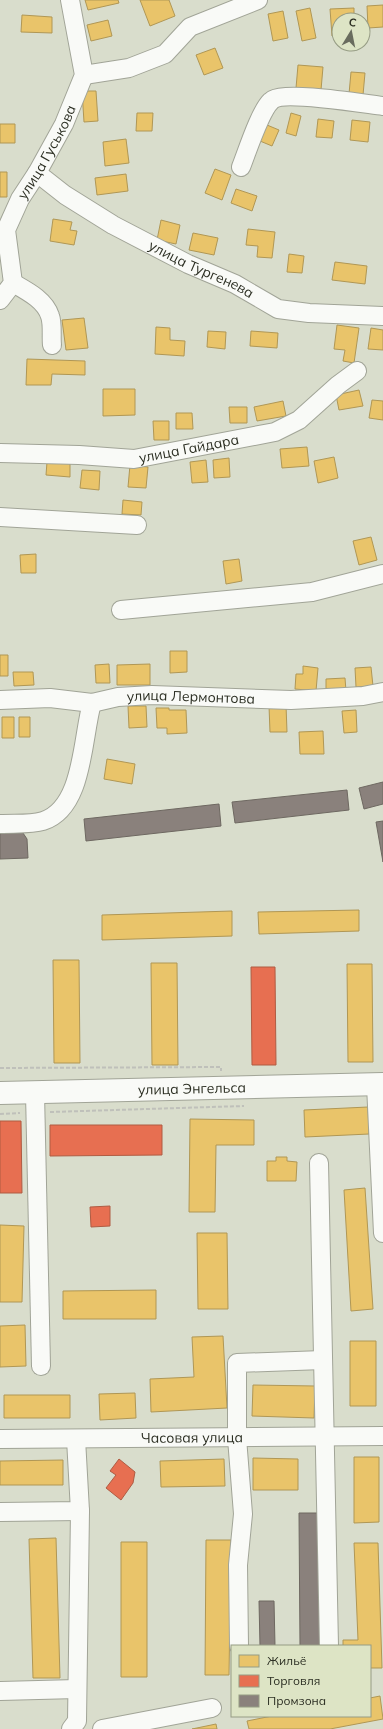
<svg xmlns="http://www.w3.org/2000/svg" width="383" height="1729" font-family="Mulish,sans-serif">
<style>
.homes{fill:#e9c46a;stroke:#b09755}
.shops{fill:#e76f51;stroke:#af5c43}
.industry{fill:#8a817c;stroke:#6e6861}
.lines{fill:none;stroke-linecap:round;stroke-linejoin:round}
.minor-casing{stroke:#a1a497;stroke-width:20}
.major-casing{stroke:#a1a497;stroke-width:24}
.path{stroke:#bfc0ba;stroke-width:2;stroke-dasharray:4 2;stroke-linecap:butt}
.minor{stroke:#f9faf7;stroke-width:18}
.major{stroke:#f9faf7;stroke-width:22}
.labels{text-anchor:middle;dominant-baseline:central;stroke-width:4;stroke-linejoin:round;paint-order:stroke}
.street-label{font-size:14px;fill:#2c2f23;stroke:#dde4c5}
</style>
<rect width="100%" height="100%" fill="#d9ddcc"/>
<path class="homes" d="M 85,0 L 118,0 L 119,3 L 88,10 Z
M 140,0 L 169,0 L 175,16 L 150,26 Z
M 383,5 L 383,27 L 368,28 L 367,6 Z
M 310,8 L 316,38 L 302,41 L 296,11 Z
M 354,8 L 354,20 L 339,20 L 339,35 L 332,36 L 330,9 Z
M 283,11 L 288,38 L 273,41 L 268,14 Z
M 22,15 L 52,17 L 52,33 L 21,32 Z
M 108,20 L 112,36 L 91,41 L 87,25 Z
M 215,48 L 223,68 L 204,75 L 196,55 Z
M 298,65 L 323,67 L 321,90 L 296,88 Z
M 351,72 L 365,73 L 363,95 L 349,94 Z
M 82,91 L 96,91 L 98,121 L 84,122 Z
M 137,113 L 153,113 L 152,131 L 136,131 Z
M 291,113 L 301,116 L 296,136 L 286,133 Z
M 318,119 L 334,121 L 332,138 L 316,137 Z
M 352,120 L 370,122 L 368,142 L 350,140 Z
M 0,124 L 15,124 L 15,143 L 0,143 Z
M 267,125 L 279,130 L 272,146 L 260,141 Z
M 126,139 L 129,163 L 105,166 L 103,142 Z
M 215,169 L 231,175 L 222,200 L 205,193 Z
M 0,172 L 7,172 L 7,197 L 0,197 Z
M 126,174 L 128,191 L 97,195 L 95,178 Z
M 236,189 L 257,196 L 252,211 L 231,203 Z
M 53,219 L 72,222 L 70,230 L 77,231 L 74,245 L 50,241 Z
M 161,220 L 180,225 L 176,244 L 157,240 Z
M 248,229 L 275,232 L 272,258 L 257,257 L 258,246 L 246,245 Z
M 193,233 L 218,238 L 214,255 L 189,250 Z
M 289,254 L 304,256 L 302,273 L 287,272 Z
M 335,262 L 367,266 L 365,284 L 332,280 Z
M 84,318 L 88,348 L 66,350 L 62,320 Z
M 337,325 L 359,328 L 354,363 L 343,361 L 345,350 L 334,349 Z
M 156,327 L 170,328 L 170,340 L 185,341 L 184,356 L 155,354 Z
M 371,328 L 383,330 L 383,350 L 368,349 Z
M 208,331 L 226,332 L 225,349 L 207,347 Z
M 251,331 L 278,333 L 277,348 L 250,346 Z
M 27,359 L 85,361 L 85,375 L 52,374 L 51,385 L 26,385 Z
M 103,389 L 135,389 L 135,415 L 103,416 Z
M 359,390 L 363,406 L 339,410 L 336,395 Z
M 372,400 L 383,401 L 383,420 L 369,418 Z
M 283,401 L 286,416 L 257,421 L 254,407 Z
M 229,407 L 247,407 L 247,423 L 230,423 Z
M 176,413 L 192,413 L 193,429 L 176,429 Z
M 153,421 L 169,421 L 169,440 L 154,440 Z
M 307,447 L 309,466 L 282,468 L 280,449 Z
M 334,457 L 338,478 L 318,483 L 314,461 Z
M 229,458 L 230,477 L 214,478 L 213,460 Z
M 206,460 L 208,482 L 192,483 L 190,462 Z
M 47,462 L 70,463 L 70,477 L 46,475 Z
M 130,465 L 148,467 L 146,488 L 128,487 Z
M 82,470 L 100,471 L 99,490 L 80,488 Z
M 123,500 L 142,502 L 141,515 L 122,514 Z
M 371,537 L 377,560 L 359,565 L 353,541 Z
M 36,554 L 36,573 L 21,573 L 20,555 Z
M 239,559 L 242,581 L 226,584 L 223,561 Z
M 170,651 L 187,651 L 187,672 L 170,673 Z
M 0,655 L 8,655 L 8,676 L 0,676 Z
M 109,664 L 110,683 L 96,683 L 95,665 Z
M 150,664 L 150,685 L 117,685 L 117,665 Z
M 303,666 L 318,668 L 316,691 L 295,689 L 296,674 L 303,674 Z
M 371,667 L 373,686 L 356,687 L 355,668 Z
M 13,672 L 33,672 L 34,685 L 14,686 Z
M 345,678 L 346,691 L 326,692 L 326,679 Z
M 286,705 L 287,732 L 270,732 L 269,706 Z
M 128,706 L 146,706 L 147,727 L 129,728 Z
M 156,708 L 169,708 L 169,710 L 186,710 L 187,733 L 167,734 L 167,728 L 157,728 Z
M 356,710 L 357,732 L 344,733 L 342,711 Z
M 2,717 L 14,717 L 14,738 L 2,738 Z
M 19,717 L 30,717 L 30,737 L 19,737 Z
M 323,731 L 324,754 L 300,754 L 299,732 Z
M 107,759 L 135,764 L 132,784 L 104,779 Z
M 359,910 L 359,931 L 259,934 L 258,912 Z
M 232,911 L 232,936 L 102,940 L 102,915 Z
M 53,960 L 79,960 L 80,1063 L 54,1063 Z
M 151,963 L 177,963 L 178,1065 L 152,1065 Z
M 347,964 L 372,964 L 373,1062 L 348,1062 Z
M 368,1107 L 369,1134 L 305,1137 L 304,1110 Z
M 190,1119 L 254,1120 L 254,1145 L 216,1145 L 215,1212 L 189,1212 Z
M 276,1157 L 287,1157 L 287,1161 L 297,1162 L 296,1181 L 267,1181 L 267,1161 L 276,1161 Z
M 365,1188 L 373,1309 L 351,1311 L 344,1190 Z
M 0,1225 L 24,1226 L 22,1302 L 0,1302 Z
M 197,1233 L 227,1233 L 228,1309 L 198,1309 Z
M 156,1290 L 156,1319 L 63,1319 L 63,1291 Z
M 25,1325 L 26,1366 L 0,1367 L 0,1326 Z
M 223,1336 L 227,1408 L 151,1412 L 150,1379 L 194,1377 L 192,1337 Z
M 350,1341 L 376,1341 L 376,1406 L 350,1406 Z
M 253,1385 L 315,1386 L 314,1418 L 252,1416 Z
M 135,1393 L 136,1418 L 100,1420 L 99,1394 Z
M 4,1395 L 70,1395 L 70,1418 L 4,1418 Z
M 354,1457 L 379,1457 L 379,1522 L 354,1523 Z
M 253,1458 L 298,1459 L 298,1490 L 253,1490 Z
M 224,1459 L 225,1486 L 161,1487 L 160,1461 Z
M 63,1460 L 63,1485 L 0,1485 L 0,1461 Z
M 56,1538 L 60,1678 L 33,1678 L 29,1539 Z
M 206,1540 L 231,1540 L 229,1675 L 205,1675 Z
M 121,1542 L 147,1542 L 147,1677 L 121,1677 Z
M 354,1543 L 378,1543 L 382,1668 L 370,1668 L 370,1646 L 343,1646 L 343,1640 L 358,1640 Z
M 380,1696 L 383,1719 L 330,1729 L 249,1729 L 247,1721 L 272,1716 L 370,1716 L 370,1698 Z
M 216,1724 L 217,1729 L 192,1729 Z"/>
<path class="shops" d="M 251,967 L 275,967 L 276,1065 L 252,1065 Z
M 0,1121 L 21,1121 L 22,1193 L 0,1193 Z
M 50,1125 L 162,1125 L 162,1155 L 50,1156 Z
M 110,1206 L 110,1226 L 91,1227 L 90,1207 Z
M 119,1459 L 135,1472 L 133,1483 L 121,1500 L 106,1488 L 116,1475 L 110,1471 Z"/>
<path class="industry" d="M 383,782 L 383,804 L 364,809 L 359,788 Z
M 347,790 L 349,810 L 235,823 L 232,802 Z
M 219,804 L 221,826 L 86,841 L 84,819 Z
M 383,821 L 383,862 L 376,822 Z
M 0,833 L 23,833 L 27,839 L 28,858 L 0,859 Z
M 299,1513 L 321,1513 L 322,1646 L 300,1646 Z
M 259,1601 L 274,1601 L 275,1646 L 260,1646 Z"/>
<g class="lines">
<g class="minor-casing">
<g id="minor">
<path d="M 84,75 L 129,68 L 165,54 L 190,27 L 258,0"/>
<path d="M 241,167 C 247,152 260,111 271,101 C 282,90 365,104 383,106"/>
<path id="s1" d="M 37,173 L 65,195 L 113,225 L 188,264 L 235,284 L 278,309 L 309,313 L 383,316"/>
<path d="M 13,283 C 27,291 45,300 50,316 C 53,324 51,337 52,345"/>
<path id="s2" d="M 0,300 L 13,283 L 6,230 L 20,199 L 37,173 L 64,124 L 84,75 L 70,0"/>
<path id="s3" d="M 0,453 L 79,455 L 134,459 L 275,432 L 299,420 L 338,385 L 357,371"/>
<path d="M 0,517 L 137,525"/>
<path d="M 121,610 L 312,592 L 383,574"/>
<path id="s4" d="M 0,700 L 50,698 L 92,703 L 118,697 L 152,695 L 291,700 L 363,696 L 383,692"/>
<path d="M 0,824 C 13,823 30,825 43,821 C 84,808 82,737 92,703"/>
<path d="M 376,1085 L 383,1233"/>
<path d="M 35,1093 L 41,1366"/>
<path d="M 319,1163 L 329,1646"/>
<path id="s5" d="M 0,1439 L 383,1436"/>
<path d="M 0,1512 L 80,1511 L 76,1439"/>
<path d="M 239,1646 L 238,1565 L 243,1514 L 237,1438 L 237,1363 L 323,1360"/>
<path d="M 0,1691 L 77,1689"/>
<path d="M 71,1729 L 77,1721 L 80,1511"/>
<path d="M 102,1729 L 212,1708"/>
</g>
</g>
<g class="major-casing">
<g id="major">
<path id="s6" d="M 0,1093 L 383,1084"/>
</g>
</g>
<path class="path" d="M 0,1068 L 221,1067 L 221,1071
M 50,1112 L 244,1106
M 0,1114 L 20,1113"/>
<use href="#minor" class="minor"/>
<use href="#major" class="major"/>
</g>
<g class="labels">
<g class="street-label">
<text stroke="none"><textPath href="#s2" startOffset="163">улица Гуськова</textPath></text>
<text stroke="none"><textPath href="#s1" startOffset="191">улица Тургенева</textPath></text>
<text stroke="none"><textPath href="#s3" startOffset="190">улица Гайдара</textPath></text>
<text stroke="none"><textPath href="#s4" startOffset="192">улица Лермонтова</textPath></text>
<text stroke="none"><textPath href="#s6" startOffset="192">улица Энгельса</textPath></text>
<text stroke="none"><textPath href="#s5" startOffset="192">Часовая улица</textPath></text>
</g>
</g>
<rect x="231" y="1645" width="140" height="72" fill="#dde4c5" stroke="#969c84"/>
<rect x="239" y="1655" width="20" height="12" fill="#e9c46a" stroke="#969c84"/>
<text x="267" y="1665" font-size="12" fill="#2c2f23">Жильё</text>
<rect x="239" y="1675" width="20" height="12" fill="#e76f51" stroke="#969c84"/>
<text x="267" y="1685" font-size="12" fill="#2c2f23">Торговля</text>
<rect x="239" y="1695" width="20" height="12" fill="#8a817c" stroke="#969c84"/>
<text x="267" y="1705" font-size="12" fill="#2c2f23">Промзона</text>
<g transform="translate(351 32) rotate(10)"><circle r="19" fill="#dde4c5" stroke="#969c84"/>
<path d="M0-3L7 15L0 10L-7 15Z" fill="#696c5e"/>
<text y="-6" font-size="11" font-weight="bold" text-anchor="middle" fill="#2c2f23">С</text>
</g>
</svg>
